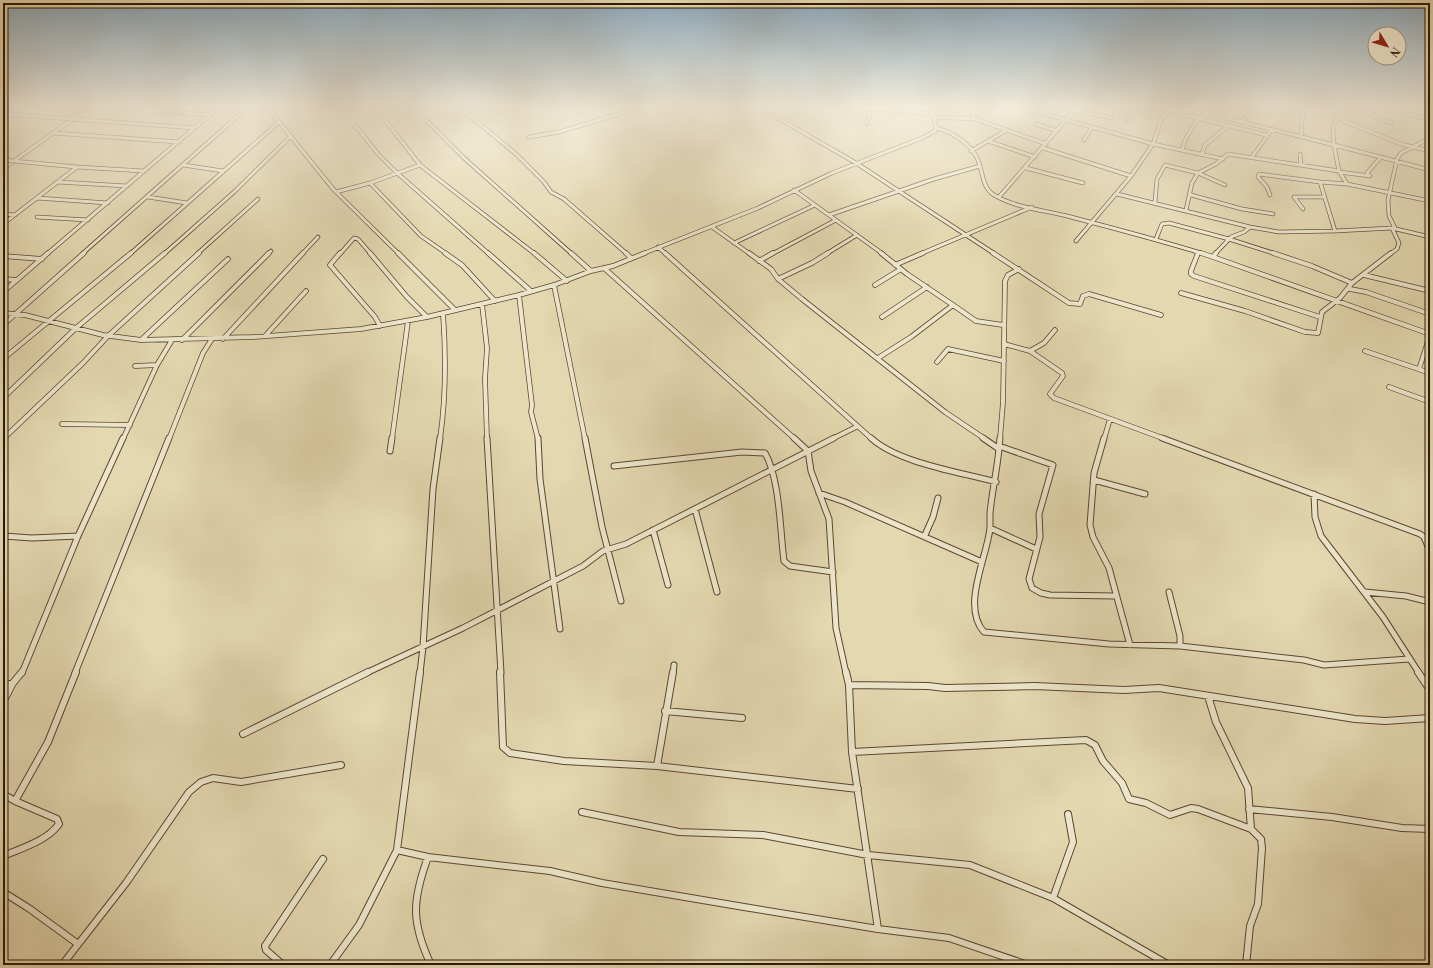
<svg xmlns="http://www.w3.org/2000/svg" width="1433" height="968" font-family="'Libre Bodoni',serif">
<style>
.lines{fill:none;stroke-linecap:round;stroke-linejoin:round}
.minor-far3-casing{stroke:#5b4730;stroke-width:4.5}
.minor-far2-casing{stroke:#5b4730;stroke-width:5.5}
.minor-far1-casing{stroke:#5b4730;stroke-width:7}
.minor-casing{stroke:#5b4730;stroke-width:8}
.minor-far3{stroke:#ede6cc;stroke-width:3}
.minor-far2{stroke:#ede6cc;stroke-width:4}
.minor-far1{stroke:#ede6cc;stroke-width:5}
.minor{stroke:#ede6cc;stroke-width:6}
</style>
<rect width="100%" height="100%" fill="#e4d8b0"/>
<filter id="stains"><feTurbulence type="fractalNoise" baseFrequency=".005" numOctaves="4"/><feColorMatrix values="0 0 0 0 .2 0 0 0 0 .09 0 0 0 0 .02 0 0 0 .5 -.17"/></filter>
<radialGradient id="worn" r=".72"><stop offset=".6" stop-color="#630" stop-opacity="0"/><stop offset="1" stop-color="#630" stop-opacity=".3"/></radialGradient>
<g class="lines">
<g class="minor-far3-casing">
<path id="minor-far3" d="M 102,107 L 211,115
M 267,107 L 334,190 L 399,254
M 375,107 L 420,165
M 413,107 L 464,158 L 572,254
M 459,107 L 516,154 L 544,182 L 551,192 L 564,199 L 627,254
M 759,107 L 856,163 L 995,254
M 851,107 L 932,114
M 1020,107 L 1153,144 L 1223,159
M 1153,107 L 1266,135
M 1343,107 L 1333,127 L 1334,145 L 1430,170
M 1357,107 L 1379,119 L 1392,123
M 1380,107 L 1430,119
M 1075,110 L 1111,118
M 1206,113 L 1212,107
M 3,114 L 195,128
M 933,117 L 975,119 L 1046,144
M 1337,118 L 1401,144 L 1430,151
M 975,119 L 973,114 L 976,107
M 1201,119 L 1206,113 L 1334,145 L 1339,171 L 1347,184
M 1128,121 L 1138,107
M 1241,122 L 1255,107
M 867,124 L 870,109
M 1036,124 L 1057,131
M 355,125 L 378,154 L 396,172 L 489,254
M 936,128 C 953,132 971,144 978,160 C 983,172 982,188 994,195 C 1016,208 1043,210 1067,216 C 1113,228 1159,240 1204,254
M 53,133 L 179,142
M 529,137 L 559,132 L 642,107
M 1301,137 L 1303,107
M 1084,140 L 1092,127
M 988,141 L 1035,157
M 1043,148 L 1131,176
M 1182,150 L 1186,138 L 1198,119
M 971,151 L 1007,130
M 1202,154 L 1205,145 L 1228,126
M 1300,154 L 1301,165
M 1252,157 L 1272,129
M 3,160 L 77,167 L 3,224
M 183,165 L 223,171 L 222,172
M 77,167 L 144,171 L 219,107
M 1026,168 L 1083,183
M 3,169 L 89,107
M 1339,172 L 1370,176
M 1370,176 L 1367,173 L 1380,158
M 58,182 L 127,186
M 370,183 L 420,165 L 535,254
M 794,190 L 883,254
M 336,192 L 370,183 L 421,236 L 447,254
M 1117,194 L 1250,227
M 1191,195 L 1242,209 L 1273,214
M 1270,195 L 1267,187 L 1258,177 L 1259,174 L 1320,182
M 148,197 L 187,203
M 999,197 L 1077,107
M 37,198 L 108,203
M 1430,201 L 1347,184 L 1320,182 L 1335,231 L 1392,228 L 1430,237
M 1155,202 L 1157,179 L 1165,165 L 1198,173 L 1225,185
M 1303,209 L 1294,197 L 1324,197
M 1186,210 L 1192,183 L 1198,173 L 1216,164 L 1228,154 L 1339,171
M 3,214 L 15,215
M 829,215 L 934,179 L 980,166
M 37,217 L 88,220
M 712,227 L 750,254
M 1395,228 L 1389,216 L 1388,200 L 1397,159 L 1401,153 L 1430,138
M 1156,239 L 1162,224 L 1169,223 L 1229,239 L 1276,254
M 1076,241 L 1131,176 L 1153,144 L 1161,120 L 1172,107
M 734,243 L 815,205
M 658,247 L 666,254
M 47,254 L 144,171
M 82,254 L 248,107
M 130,254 L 279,122
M 164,254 L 234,192 L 291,136
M 197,254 L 258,199
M 268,254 L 271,251
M 302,254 L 318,237
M 340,254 L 354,238 L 358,239 L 371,254
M 642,254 L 758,208 L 832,173 L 922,138 L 935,131 L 936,128 L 931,107
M 772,254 L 836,220
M 826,254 L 857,235
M 920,254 L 1032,207
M 1198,254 L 1199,252
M 1215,254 L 1231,237 L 1244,232 L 1250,227 L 1279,232 L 1335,231
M 1390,254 L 1397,249 L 1399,243 L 1392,228"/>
</g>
<g class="minor-far2-casing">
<path id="minor-far2" d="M 340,253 L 330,265 L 375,317 L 380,326
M 370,253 L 407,297 L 427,317
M 398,253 L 455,310
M 445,253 L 462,265 L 495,301
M 488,253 L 531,291
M 534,253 L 567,281
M 571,253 L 591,271
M 626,253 L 631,258
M 665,253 L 872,439
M 749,253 L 771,269 L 778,279 L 802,299 L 945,412 L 985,439
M 881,253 L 907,274 L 953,305
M 993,253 L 1069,303 L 1080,304 L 1083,296 L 1089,294 L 1161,315
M 1198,253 L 1191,271 L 1191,274 L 1194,276 L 1320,317
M 1201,253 L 1213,257
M 1216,253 L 1213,257 L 1430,334
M 1273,253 L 1312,266 L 1352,283
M 3,256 L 42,259
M 759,261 L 773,253
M 895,265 L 923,253
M 604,268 L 795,439
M 1364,275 L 1430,291
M 3,279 L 17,280 L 3,292
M 778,279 L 812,263 L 828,253
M 17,280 L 48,253
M 554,285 L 585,439
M 875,285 L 901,269
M 1350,289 L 1366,292 L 1430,314
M 1181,293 L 1245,311 L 1305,332 L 1318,333 L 1322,312 L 1340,298 L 1352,283 L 1391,253
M 519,295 L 532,405 L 531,412 L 538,439
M 482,304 L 487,348 L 485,379 L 487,439
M 3,313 L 25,315 L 103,335 L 141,340 L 253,337 L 361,329 L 427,317 L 519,295 L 554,285 L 591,271 L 613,266 L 645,253
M 882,317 L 927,287
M 3,325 L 84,253
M 265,336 L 306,291
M 223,339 L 303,253
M 141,340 L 228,259
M 182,340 L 269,253
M 1004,344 L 1030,351 L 1062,373 L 1063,376 L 1050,394 L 1054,398 L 1165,439
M 1030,351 L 1044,343 L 1055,330
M 1365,351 L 1430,373
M 878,358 L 911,337 L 953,305 L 976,321 L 1003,325
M 3,359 L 131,253
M 937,362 L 948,349 L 1004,361
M 135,366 L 157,365
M 1419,369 L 1430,335
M 1389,387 L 1430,402
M 3,398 L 76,328 L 165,253
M 62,424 L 130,425
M 3,439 L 83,363 L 108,336 L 199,253
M 123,439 L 157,365 L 172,340
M 169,439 L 203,353 L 212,339
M 392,439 L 408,321
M 440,439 C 446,398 446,355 443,313
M 832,439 L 856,427
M 1000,439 L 1003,402 L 1005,281 L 1008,275 L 1019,269
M 1104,439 L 1110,419"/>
</g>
<g class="minor-far1-casing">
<path id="minor-far1" d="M 487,438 L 501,673
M 538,438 L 540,479 L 560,629
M 585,438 L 602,527 L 621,601
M 794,438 L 808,451 L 811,471 L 829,519 L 836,628 L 846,673
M 871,438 C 898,463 960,472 996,482
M 983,438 L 999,449 C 997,470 992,492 990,513 C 990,518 990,523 990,528 C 987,558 961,606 984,632 L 1109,644 L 1180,646 L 1304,660 L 1324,665 L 1409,659
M 1104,438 L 1094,473 L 1090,525 L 1093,537 L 1109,568 L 1130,645
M 1162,438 L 1420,534 L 1424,537 L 1430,551
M 999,446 L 1053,465 L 1039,514 L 1040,537 L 1029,579 L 1032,588 L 1041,593 L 1050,595 L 1115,596
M 999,448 L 1000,438
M 390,451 L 392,438
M 614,466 L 742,452 L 765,453 C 780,479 780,531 784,561 L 790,566 L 833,572
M 1094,480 L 1145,494
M 819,493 L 845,502 L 982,562
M 1314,494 L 1315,517 L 1321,536 L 1383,617 L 1419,673
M 695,509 L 717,592
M 990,528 L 1036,549
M 653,530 L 668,585
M 925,535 L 933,517 L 938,498
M 3,536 L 32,538 L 78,536
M 1169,592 L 1180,636 L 1180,646
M 1365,592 L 1406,596 L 1430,602
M 22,673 L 78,536 L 123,438
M 75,673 L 169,438
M 366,673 L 463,628 L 583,566 L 603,551 L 626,544 L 834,438
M 420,673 L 423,647 L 433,489 L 440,438
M 673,673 L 674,665"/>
</g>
<g class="minor-casing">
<path id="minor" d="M 500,672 L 503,747 L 510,753 L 564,761 L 657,766 L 858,789
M 846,672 L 849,685 L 852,752 L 878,929
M 1418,672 L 1430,690
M 849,685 L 928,686 L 945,688 L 1035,686 L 1124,690 L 1159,688 L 1355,719 L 1385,721 L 1430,718
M 3,686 L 13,683 L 22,672
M 1208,696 L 1216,722 L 1248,788 L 1251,829
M 3,702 L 13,683
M 665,711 L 742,718
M 243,734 L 368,672
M 852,752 L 1086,740 L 1095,745 L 1103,761 L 1122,783 L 1129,799 L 1146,803 L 1170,815 L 1191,808 L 1198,809 L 1251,829 L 1261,839 L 1262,848 L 1258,904 L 1250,926 L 1246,965
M 657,766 L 673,672
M 3,794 L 15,801
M 1249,809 L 1332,817 L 1402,828 L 1430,829
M 582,812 L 679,832 L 763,835 L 868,855 L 970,865 L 1053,898 L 1169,965
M 397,850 L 428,857 L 550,871 L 602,883 L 744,907 L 878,929 L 949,938 L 1028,965
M 3,856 C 22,848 47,841 59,824 L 57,819 L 15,801 L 48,742 L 76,672
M 428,857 C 412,901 411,922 431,965
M 3,892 L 30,909 L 78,944
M 1053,898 L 1073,842 L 1068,814
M 62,965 L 126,883 L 189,792 L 201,782 L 213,778 L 241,782 L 341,765
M 283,965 L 266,950 L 265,946 L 323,859
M 330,965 L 359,925 L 397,850 L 420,672"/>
</g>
<use href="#minor-far3" class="minor-far3"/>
<use href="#minor-far2" class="minor-far2"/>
<use href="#minor-far1" class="minor-far1"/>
<use href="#minor" class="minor"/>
</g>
<linearGradient id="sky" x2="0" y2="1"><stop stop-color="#8da8ba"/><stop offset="0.44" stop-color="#f3eddb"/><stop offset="1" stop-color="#f3eddb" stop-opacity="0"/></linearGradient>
<rect width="1433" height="243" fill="url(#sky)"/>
<rect width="1433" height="968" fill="none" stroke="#e4d8b0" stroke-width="16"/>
<rect x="4" y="4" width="1425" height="960" fill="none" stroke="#2d1706" stroke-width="2"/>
<rect x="8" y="8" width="1417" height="952" fill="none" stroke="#2d1706"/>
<g transform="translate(1387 46) rotate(128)"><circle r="19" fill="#ede6cc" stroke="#a0937d"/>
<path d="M0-3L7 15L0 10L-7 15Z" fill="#8f2418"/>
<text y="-6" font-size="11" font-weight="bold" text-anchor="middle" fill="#2d1706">N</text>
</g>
<rect width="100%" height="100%" filter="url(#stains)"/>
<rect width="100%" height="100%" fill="url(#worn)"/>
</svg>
